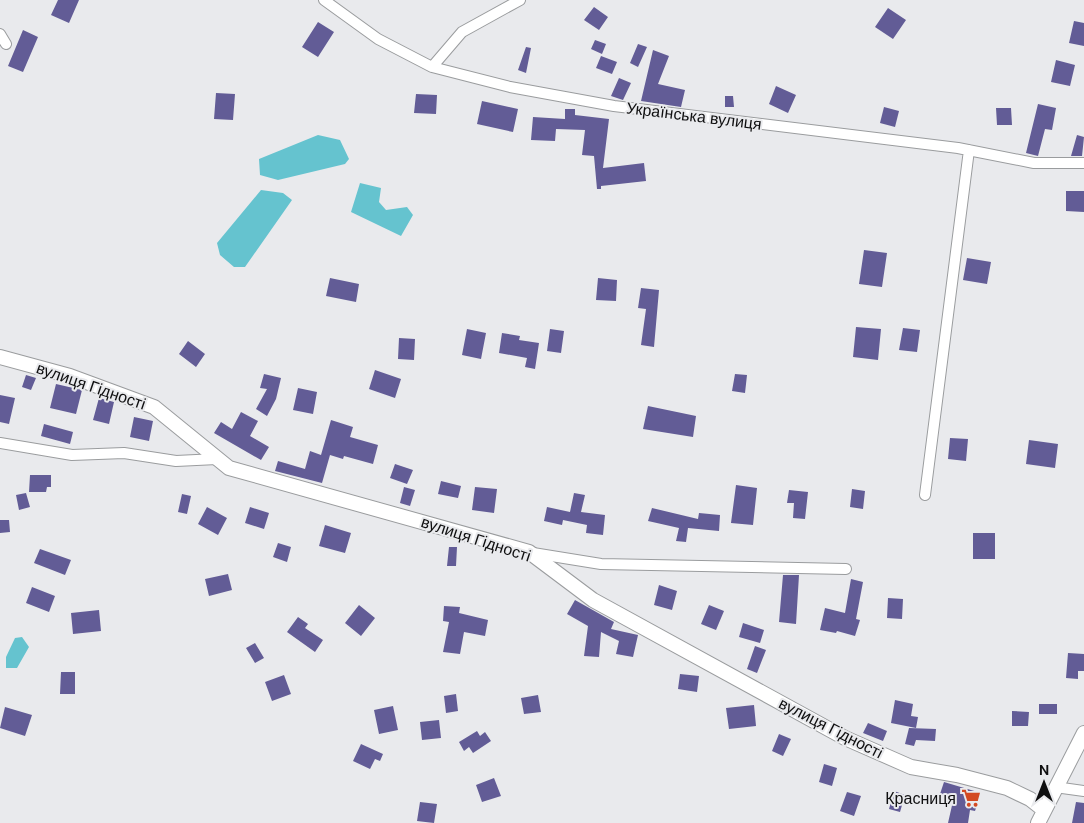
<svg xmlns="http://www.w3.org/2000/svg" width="1084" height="823" font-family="'DM Sans',sans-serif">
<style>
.water{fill:#65c3cf}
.building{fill:#625c96}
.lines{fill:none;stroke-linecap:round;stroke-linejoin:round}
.street-casing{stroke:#9a9c9e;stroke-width:12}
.secondary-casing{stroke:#9a9c9e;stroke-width:16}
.street{stroke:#fff;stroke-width:10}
.secondary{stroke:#fff;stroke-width:14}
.labels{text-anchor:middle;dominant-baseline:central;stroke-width:4;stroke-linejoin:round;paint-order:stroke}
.street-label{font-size:16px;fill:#0f0f10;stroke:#e9eaed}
.poi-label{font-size:16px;fill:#0f0f10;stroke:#e9eaed;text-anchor:end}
</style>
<rect width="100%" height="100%" fill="#e9eaed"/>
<path class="water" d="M 318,135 L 340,140 L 349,159 L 345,164 L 278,180 L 260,175 L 259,159 Z
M 360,183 L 381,188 L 379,202 L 386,210 L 407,207 L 413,215 L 401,236 L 351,212 Z
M 261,190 L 283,193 L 292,200 L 245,267 L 234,267 L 220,255 L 217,243 Z
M 22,637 L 29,647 L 17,668 L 6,668 L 6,657 L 15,638 Z"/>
<path class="building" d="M 58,0 L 79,0 L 69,23 L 51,15 Z
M 594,7 L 608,17 L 599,30 L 584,20 Z
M 888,8 L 906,20 L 893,39 L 875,27 Z
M 1074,21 L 1084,23 L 1084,46 L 1069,43 Z
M 318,22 L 334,32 L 318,57 L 302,47 Z
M 23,30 L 38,37 L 23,72 L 8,66 Z
M 595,40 L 606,44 L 602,54 L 591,49 Z
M 638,44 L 647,47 L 638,67 L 630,63 Z
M 526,47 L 531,48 L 526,73 L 518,70 Z
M 653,50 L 669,56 L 658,84 L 685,90 L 681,107 L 641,101 Z
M 601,56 L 617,62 L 612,74 L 596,68 Z
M 1056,60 L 1075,65 L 1070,86 L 1051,82 Z
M 619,78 L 631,83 L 623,100 L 611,96 Z
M 776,86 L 796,95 L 788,113 L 769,104 Z
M 216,93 L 235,94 L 233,120 L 214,119 Z
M 416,94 L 437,95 L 436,114 L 414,113 Z
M 725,96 L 733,96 L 734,107 L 725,107 Z
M 482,101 L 518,109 L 513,132 L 477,124 Z
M 1038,104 L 1056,108 L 1052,130 L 1045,129 L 1038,156 L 1026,153 Z
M 884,107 L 899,111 L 895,127 L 880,123 Z
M 996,108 L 1011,108 L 1012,125 L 997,125 Z
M 565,109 L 575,109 L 575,115 L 609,119 L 603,168 L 644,163 L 646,181 L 601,186 L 601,189 L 597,189 L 594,156 L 582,155 L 585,130 L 556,129 L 555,141 L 531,140 L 533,117 L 565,119 Z
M 1077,135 L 1084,137 L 1082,156 L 1071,156 Z
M 1066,191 L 1084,191 L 1084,212 L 1066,211 Z
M 864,250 L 887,253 L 882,287 L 859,284 Z
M 967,258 L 991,262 L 987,284 L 963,280 Z
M 330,278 L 359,284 L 356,302 L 326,296 Z
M 598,278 L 617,280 L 616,301 L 596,300 Z
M 641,288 L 659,290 L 654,347 L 641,345 L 646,309 L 638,308 Z
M 856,327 L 881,329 L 878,360 L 853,357 Z
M 903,328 L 920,330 L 917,352 L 899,350 Z
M 467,329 L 486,333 L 481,359 L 462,355 Z
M 550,329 L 564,331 L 561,353 L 547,351 Z
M 502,333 L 520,336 L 519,340 L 539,343 L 535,369 L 525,367 L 527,358 L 499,353 Z
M 399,338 L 415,339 L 414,360 L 398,359 Z
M 188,341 L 205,354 L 196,367 L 179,354 Z
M 375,370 L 401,379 L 395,398 L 369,389 Z
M 264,374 L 281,378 L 276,399 L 267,416 L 256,409 L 267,389 L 260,388 Z
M 735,374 L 747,375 L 745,393 L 732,391 Z
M 26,375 L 36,378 L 31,390 L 22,387 Z
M 56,384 L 82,390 L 76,414 L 50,408 Z
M 298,388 L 317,392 L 313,414 L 293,410 Z
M 0,395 L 15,398 L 9,424 L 0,422 Z
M 99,398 L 114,402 L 109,424 L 93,420 Z
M 648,406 L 696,416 L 693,437 L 643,429 Z
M 241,412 L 258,421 L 250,436 L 269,447 L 261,460 L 214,433 L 221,422 L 232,429 Z
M 134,417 L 153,421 L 149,441 L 130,437 Z
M 331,420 L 353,427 L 350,437 L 378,445 L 373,464 L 344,456 L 343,459 L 330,455 L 322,483 L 275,471 L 278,461 L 305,469 L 310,451 L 321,455 Z
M 44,424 L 73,432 L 70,444 L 41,436 Z
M 950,438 L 968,439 L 966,461 L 948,459 Z
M 1029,440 L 1058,444 L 1055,468 L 1026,464 Z
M 395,464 L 413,470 L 407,484 L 390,478 Z
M 30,475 L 51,475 L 51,487 L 47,487 L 46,492 L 29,492 Z
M 441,481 L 461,486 L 458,498 L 438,494 Z
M 736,485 L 757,488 L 753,525 L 731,523 Z
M 404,487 L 415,490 L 410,506 L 400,503 Z
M 475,487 L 497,489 L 494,513 L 472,510 Z
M 852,489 L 865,491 L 863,509 L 850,507 Z
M 789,490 L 808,492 L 805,519 L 793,518 L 794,503 L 787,503 Z
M 26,493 L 30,507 L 19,510 L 16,495 Z
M 574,493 L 585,495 L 581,512 L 605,515 L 603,535 L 586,533 L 587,525 L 563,520 L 562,525 L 544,521 L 547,507 L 570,512 Z
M 182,494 L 191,496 L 187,514 L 178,512 Z
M 207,507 L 227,518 L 218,535 L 198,524 Z
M 250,507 L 269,513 L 264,529 L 245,523 Z
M 652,508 L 698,519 L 699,513 L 720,515 L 719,531 L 688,528 L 686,542 L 676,541 L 679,528 L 648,521 Z
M 0,520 L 9,520 L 10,532 L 0,533 Z
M 325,525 L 351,533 L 345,553 L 319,546 Z
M 973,533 L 995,533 L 995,559 L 973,559 Z
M 278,543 L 291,547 L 287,562 L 273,557 Z
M 449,547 L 457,547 L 456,566 L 447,566 Z
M 40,549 L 71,560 L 65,575 L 34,563 Z
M 228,574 L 232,590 L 209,596 L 205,579 Z
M 783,575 L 799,575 L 796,624 L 779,622 Z
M 851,579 L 863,582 L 856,619 L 860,620 L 855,636 L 837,631 L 836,633 L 820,630 L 825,608 L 845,613 Z
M 659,585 L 677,591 L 672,610 L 654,605 Z
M 32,587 L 55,596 L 49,612 L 26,603 Z
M 888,598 L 903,599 L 902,619 L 887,618 Z
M 575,600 L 614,622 L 611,629 L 638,635 L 633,657 L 616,654 L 619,641 L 601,632 L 599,657 L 584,656 L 588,626 L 567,614 Z
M 359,605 L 375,618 L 361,636 L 345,623 Z
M 709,605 L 724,611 L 716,630 L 701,624 Z
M 444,606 L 460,607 L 459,613 L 488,620 L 485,636 L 464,632 L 460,654 L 443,652 L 449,622 L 443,621 Z
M 99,610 L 101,631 L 73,634 L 71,613 Z
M 298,617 L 308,624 L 305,628 L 323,640 L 315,652 L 287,632 Z
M 743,623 L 764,630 L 760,643 L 739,637 Z
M 255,643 L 264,658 L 255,663 L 246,648 Z
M 755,646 L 766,650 L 757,673 L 747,669 Z
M 1068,653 L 1084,654 L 1084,671 L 1078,671 L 1078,679 L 1066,678 Z
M 61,672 L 75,672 L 75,694 L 60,694 Z
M 680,674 L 699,676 L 697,692 L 678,689 Z
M 284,675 L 291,694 L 272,701 L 265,682 Z
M 456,694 L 458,711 L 446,713 L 444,696 Z
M 538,695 L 541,712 L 524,714 L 521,698 Z
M 895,700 L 913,704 L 911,716 L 918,717 L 916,728 L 891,723 Z
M 1039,704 L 1057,704 L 1057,714 L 1039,714 Z
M 754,705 L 756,726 L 729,729 L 726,708 Z
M 393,706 L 398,730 L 379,734 L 374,710 Z
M 5,707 L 32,715 L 25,736 L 0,728 Z
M 1012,711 L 1029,712 L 1028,726 L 1012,726 Z
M 439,720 L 441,738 L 422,740 L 420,722 Z
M 868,723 L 887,731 L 883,741 L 863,733 Z
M 909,728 L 936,729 L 935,741 L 916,740 L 914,746 L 905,744 Z
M 477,731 L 480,736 L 485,732 L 491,741 L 473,753 L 469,747 L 464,751 L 459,742 Z
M 779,734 L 791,739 L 783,756 L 772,751 Z
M 361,744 L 383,754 L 380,761 L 375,759 L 370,769 L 353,761 Z
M 824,764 L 837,768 L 832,786 L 819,782 Z
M 494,778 L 501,796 L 482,802 L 476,785 Z
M 944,782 L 981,793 L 975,811 L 970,810 L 968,823 L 948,823 L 953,801 L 939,797 Z
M 894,791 L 905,795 L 900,812 L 889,809 Z
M 847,792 L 861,796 L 854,816 L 840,811 Z
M 420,802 L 437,804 L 434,823 L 417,821 Z
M 1076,802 L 1084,803 L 1084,823 L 1072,823 Z"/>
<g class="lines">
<g class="street-casing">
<path id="street" d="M 324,0 L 378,39 L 432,67 L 510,87 L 614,106 L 958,148 L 1034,163 L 1084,163
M 0,34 L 6,44
M 432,67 L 462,32 L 520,0
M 0,443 L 72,455 L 124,453 L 176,461 L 217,459
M 925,495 L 969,150
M 533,553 L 601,564 L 846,569
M 1055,787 L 1084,791"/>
</g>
<g class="secondary-casing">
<path id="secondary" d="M 0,357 L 70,376 L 154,407 L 229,468 L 529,552 L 593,600 L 845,738 L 911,767 L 957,775 L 1007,788 L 1030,799 L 1044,810
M 1038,823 L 1084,733"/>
</g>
<use href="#street" class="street"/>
<use href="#secondary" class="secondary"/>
</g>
<defs>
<g id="supermarket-bare" transform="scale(1.5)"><path d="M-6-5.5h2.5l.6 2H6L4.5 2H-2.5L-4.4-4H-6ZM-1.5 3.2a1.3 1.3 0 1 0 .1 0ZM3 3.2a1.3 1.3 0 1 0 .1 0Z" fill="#d34a23" stroke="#e9eaed" stroke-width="2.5" paint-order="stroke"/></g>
</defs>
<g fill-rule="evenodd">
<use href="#supermarket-bare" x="971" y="798"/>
</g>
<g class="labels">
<g class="street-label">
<text transform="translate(694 116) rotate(7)">Українська вулиця</text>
<text transform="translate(91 386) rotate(19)">вулиця Гідності</text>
<text transform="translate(476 539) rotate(18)">вулиця Гідності</text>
<text transform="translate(831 728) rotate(27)">вулиця Гідності</text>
</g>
<g class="poi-label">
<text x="956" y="798">Красниця</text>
</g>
</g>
<g transform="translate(1044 783)" stroke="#e9eaed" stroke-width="4" paint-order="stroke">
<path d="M0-4L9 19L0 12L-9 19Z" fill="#0f0f10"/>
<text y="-8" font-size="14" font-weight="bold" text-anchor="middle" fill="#0f0f10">N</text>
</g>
</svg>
